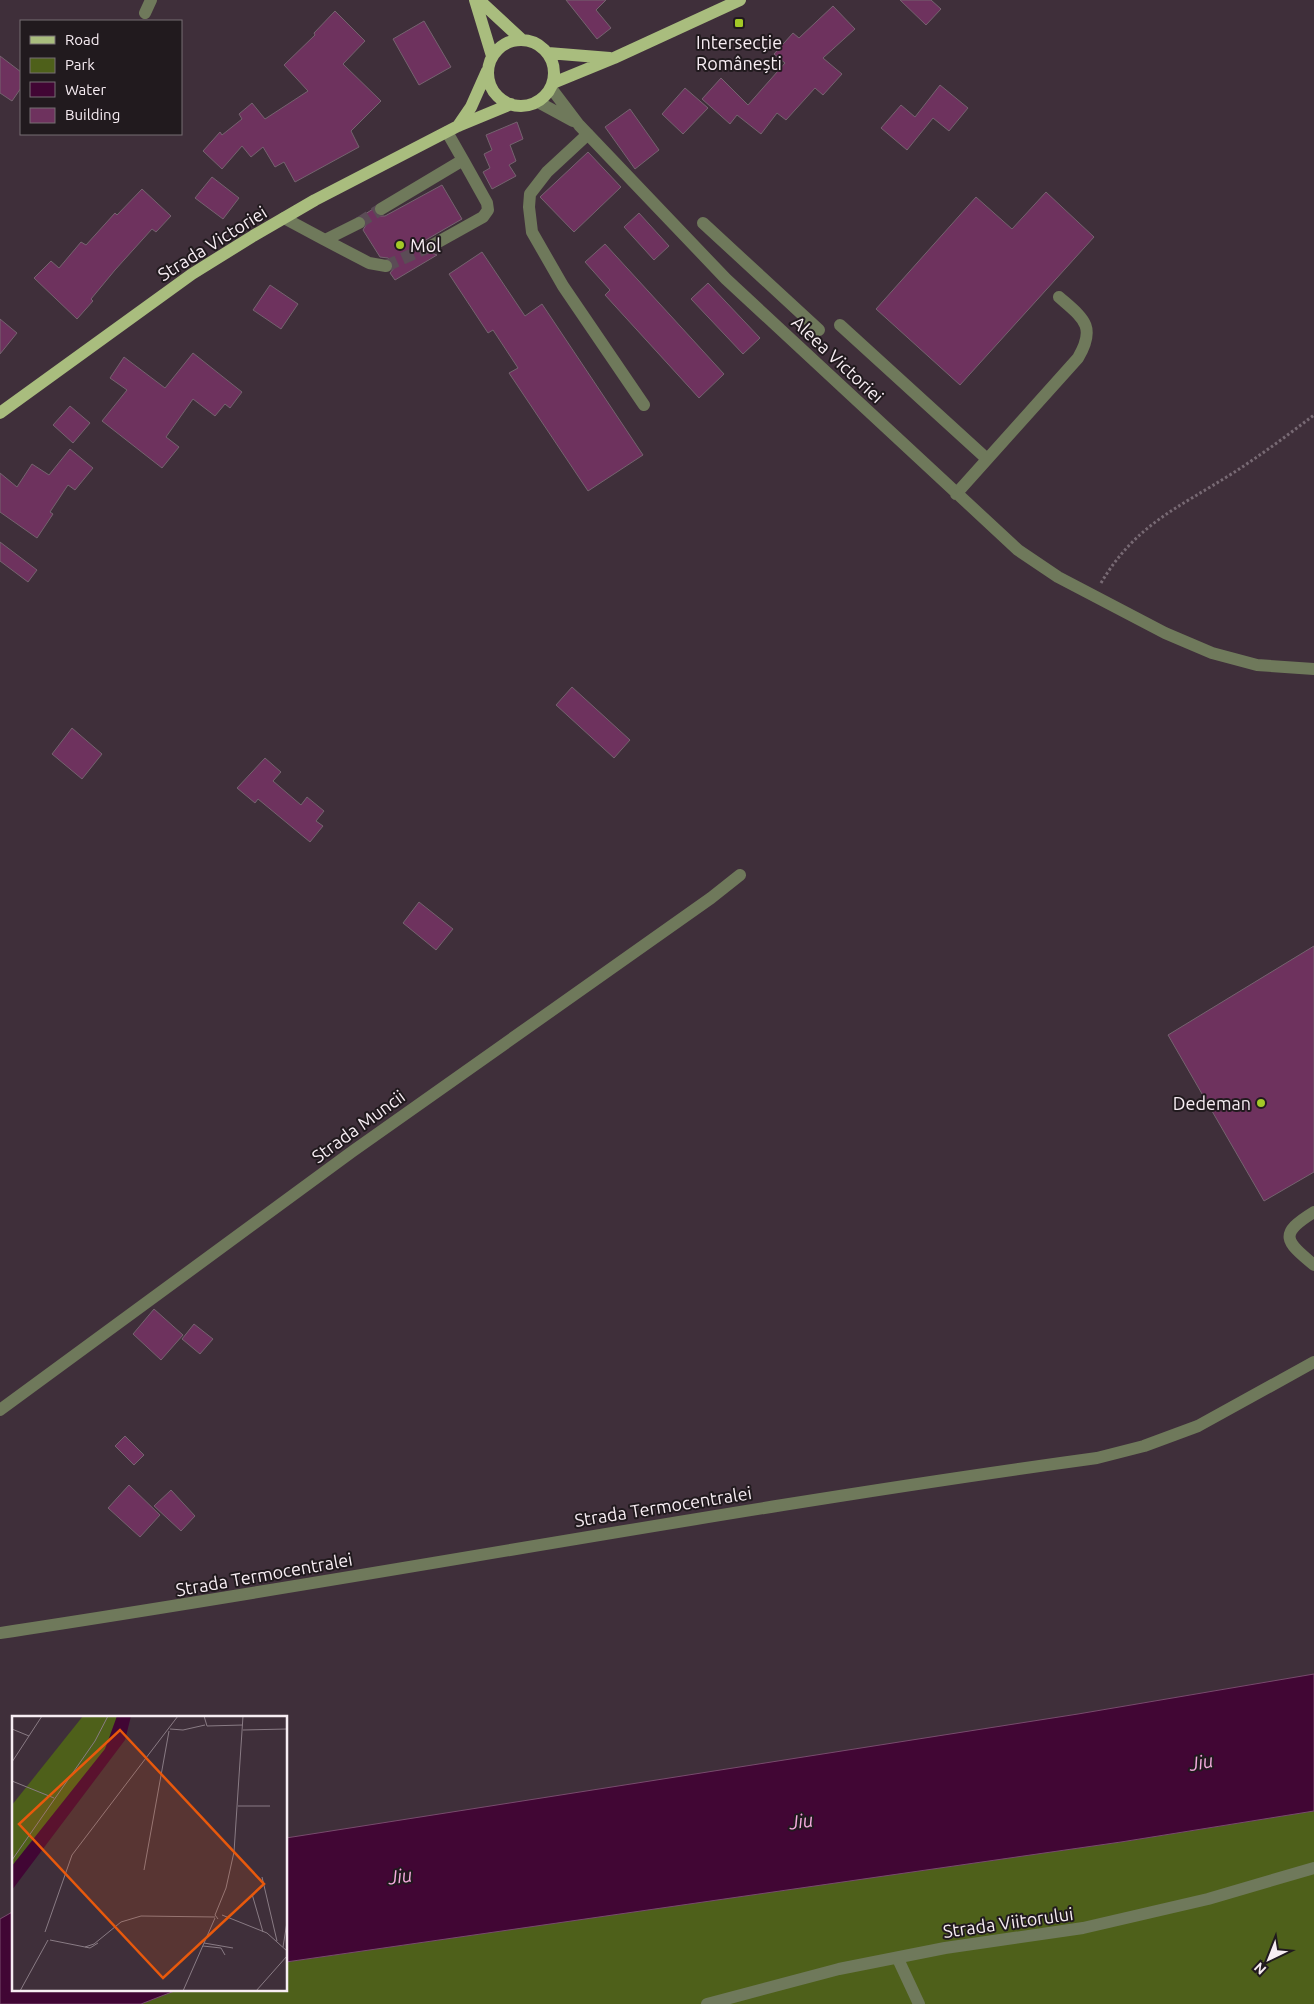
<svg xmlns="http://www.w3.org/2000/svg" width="1314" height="2004" font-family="Ubuntu,sans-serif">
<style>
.green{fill:#4e601a}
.water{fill:#410634;stroke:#784b6d}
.building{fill:#6e325e;stroke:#75636f}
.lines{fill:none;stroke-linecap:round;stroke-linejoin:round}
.minor-tunnel{stroke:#5b4c56;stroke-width:12;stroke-dasharray:12 6;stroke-linecap:butt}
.path{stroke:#786a74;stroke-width:3;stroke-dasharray:2.5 2.5;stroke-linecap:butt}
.minor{stroke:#6f795b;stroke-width:12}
.major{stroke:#a9bd7e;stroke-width:12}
.poi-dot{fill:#a3c927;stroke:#211a1e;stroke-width:2}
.labels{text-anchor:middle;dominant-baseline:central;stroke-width:4;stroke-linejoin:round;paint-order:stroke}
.poi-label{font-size:18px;fill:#f7edf3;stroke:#211a1e}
.street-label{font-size:18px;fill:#f7edf3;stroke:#211a1e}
.water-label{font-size:19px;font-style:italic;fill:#f5acdf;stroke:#211a1e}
.inset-road{fill:none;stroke:#897b84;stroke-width:1}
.view{fill:#e8590c;fill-opacity:0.15;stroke:#e8590c;stroke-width:2.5}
.inset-edge{fill:none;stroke:#f7edf3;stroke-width:2.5}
</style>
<rect width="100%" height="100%" fill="#3f2f3a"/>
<path class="green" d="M 1314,1811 L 1314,2004 L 141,2004 L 177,1990 L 286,1990 L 286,1962 L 1121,1842 Z"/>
<path class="water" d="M 1314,1674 L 1314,1811 L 1121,1842 L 286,1962 L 286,1838 L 1078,1714 Z
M 14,1911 L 14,1990 L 177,1990 L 141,2004 L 0,2004 L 0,1919 Z"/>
<path class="building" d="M 566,0 L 606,0 L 596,10 L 611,28 L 597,39 Z
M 900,0 L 931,0 L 941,9 L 926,25 Z
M 833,6 L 855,29 L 823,58 L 842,74 L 823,95 L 815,88 L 786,120 L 777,113 L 761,134 L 737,115 L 730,124 L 702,99 L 721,78 L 748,105 L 785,63 L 774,54 L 793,33 L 799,38 Z
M 335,11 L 365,41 L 343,64 L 381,101 L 351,131 L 359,147 L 295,182 L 284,162 L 275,167 L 263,147 L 251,157 L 242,146 L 222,169 L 203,151 L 220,132 L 222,135 L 242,119 L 239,114 L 252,103 L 265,119 L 308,91 L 284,65 L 315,35 L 314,33 Z
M 424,21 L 451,67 L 419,85 L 393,39 Z
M 0,56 L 21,72 L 21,88 L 12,101 L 0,93 Z
M 940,85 L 968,108 L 949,131 L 933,118 L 907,150 L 881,128 L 901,105 L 915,117 Z
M 685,88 L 708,108 L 683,134 L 662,114 Z
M 630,109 L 659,150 L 635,169 L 605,127 Z
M 517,122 L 523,139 L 510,145 L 516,161 L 509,165 L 516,176 L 492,189 L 483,172 L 490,168 L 484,154 L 492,150 L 486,135 Z
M 588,152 L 621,187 L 574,232 L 540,197 Z
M 212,177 L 239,198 L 223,219 L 195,198 Z
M 442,185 L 462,219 L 424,241 L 424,250 L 437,255 L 395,280 L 390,273 L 394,268 L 393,263 L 388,258 L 380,257 L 363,230 L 367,223 L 362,216 L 373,209 L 377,216 L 385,216 Z
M 142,189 L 171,216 L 156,232 L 152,229 L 115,270 L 91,299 L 93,301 L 77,319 L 34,278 L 51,261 L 59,268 L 81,242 L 86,245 L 115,213 L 117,215 Z
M 1046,192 L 1094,237 L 960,385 L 876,309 L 976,197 L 1012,229 Z
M 639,213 L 669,246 L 654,260 L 624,227 Z
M 605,244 L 724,374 L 699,398 L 605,295 L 610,290 L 585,262 Z
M 482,252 L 525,316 L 542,304 L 643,455 L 588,491 L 509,373 L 518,368 L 493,330 L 488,333 L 449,274 Z
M 708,283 L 760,338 L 743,354 L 691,299 Z
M 270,285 L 298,304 L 281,329 L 253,310 Z
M 0,319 L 17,333 L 0,354 Z
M 193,353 L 242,392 L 230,408 L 225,404 L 215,416 L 193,399 L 166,437 L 179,447 L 162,468 L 102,421 L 127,390 L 110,378 L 124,357 L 165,388 Z
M 70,406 L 90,423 L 73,443 L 53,425 Z
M 70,449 L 93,468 L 75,490 L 68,485 L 50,512 L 53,514 L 37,538 L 0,512 L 0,473 L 17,487 L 32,464 L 49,475 Z
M 0,542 L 37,570 L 28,582 L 0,561 Z
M 572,687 L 630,740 L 614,758 L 556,705 Z
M 72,728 L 102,754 L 82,779 L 52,754 Z
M 265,758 L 281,772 L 273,781 L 301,805 L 307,797 L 324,811 L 316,821 L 323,826 L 310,842 L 258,799 L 255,803 L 237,788 Z
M 419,902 L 453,929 L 436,950 L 403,923 Z
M 1314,946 L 1314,1172 L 1264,1201 L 1168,1035 Z
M 154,1309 L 183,1335 L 161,1360 L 133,1334 Z
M 194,1324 L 213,1339 L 200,1354 L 182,1339 Z
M 125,1436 L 144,1455 L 134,1465 L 115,1446 Z
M 129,1485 L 160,1515 L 140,1537 L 108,1508 Z
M 171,1490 L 195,1516 L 181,1531 L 154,1506 Z"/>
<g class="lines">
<path class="minor-tunnel" d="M 359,223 L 381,209
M 386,266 L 431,246"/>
<path class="path" d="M 1101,583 C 1136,524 1178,508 1233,473 C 1261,455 1288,435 1314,415"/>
<path class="minor" d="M 145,13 L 151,0
M 551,88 L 579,125 L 726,279 L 1018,550 L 1058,577 L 1165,633 L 1212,653 L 1257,665 L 1314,669
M 538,102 L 573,121
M 588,134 L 547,172 L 530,194 L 529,207 L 532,232 L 563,286 L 644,405
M 381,209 L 463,160 L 447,132
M 284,218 L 325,240 L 359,223
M 703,223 L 819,330
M 325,240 L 369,263 L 386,266
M 431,246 L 483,217 L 488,210 L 487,203 L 463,160
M 840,325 L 987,459
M 956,494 L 1078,358 C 1097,326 1083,318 1059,297
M 1314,1212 C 1278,1234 1285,1241 1314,1265
M 0,1410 L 353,1151 L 711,898 L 740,875
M 0,1633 C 366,1578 730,1508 1097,1458 L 1144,1446 L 1198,1426 L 1314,1362
M 898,1959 L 919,2004
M 707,2004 L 839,1969 L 945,1948 L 1083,1928 L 1208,1899 L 1314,1868"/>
<path class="major" d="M 475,0 L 492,56
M 479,0 L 521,39
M488 73a33 33 0 1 1 66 0a33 33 0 1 1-66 0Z
M 548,53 L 610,58
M 553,83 L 614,58 L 740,0
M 458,126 L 471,107 L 487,71
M 0,413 L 192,274 L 253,236 L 315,200 L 458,126 L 511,104"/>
</g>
<g class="poi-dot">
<rect x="734" y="18" width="10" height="10" rx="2.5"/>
<circle cx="400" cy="245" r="5"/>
<circle cx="1261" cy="1103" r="5"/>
</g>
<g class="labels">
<g class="poi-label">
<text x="739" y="42">Intersecție<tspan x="739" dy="21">Românești</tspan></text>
<text x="410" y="245" text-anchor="start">Mol</text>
<text x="1251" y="1103" text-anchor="end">Dedeman</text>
</g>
<g class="street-label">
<text transform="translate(212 243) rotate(-32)">Strada Victoriei</text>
<text transform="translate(838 359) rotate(43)">Aleea Victoriei</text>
<text transform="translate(358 1126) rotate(-36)">Strada Muncii</text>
<text transform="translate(663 1506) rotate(-9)">Strada Termocentralei</text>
<text transform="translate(264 1574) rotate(-10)">Strada Termocentralei</text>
<text transform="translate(1008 1922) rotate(-8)">Strada Viitorului</text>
</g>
<g class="water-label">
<text transform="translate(1201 1762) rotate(-10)">Jiu</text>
<text transform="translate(801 1821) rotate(-8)">Jiu</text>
<text transform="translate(400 1876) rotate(-8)">Jiu</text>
</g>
</g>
<g transform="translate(12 1716)">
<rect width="275" height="275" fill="#3f2f3a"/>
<path d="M 71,0 L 105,0 L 103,12 L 93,33 L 0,150 L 0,89 Z" fill="#4e601a"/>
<path d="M 105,0 L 119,0 L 113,24 L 0,174 L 0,150 L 93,33 Z" fill="#410634"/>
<path class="inset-road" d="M 192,0 L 195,10 L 231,9M 0,13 L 17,20M 158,13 L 171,14 L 193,9M 231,14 L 275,13M 0,46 L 30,0M 0,65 L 42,82M 226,90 L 258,90M 0,144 L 83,25 L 96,0M 132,154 L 157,15M 250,161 L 265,225M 240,178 L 251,216M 210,199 L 255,217 L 275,235M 206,203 L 203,199 L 214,172 L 222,136 L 231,0M 33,216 L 60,139 L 166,0M 38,224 L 78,232 L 86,227M 192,227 L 221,232M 191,230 L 209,232 L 213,239M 73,231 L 82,228 L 109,206 L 129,200 L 203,201M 271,231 L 275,206M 8,275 L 36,224M 171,275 L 203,202M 244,275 L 275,240"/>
<path class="view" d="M 108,14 L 252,168 L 151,262 L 7,108 Z"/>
<rect width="275" height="275" class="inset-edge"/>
</g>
<rect x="20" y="20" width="162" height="115" fill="#211a1e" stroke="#776e73"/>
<rect x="30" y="36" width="25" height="8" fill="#a9bd7e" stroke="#776e73"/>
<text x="65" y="45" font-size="15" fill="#f7edf3">Road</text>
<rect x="30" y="58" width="25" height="15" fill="#4e601a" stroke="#776e73"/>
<text x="65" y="70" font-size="15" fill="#f7edf3">Park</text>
<rect x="30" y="82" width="25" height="15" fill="#410634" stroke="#776e73"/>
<text x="65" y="95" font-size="15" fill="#f7edf3">Water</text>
<rect x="30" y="108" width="25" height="15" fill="#6e325e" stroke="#776e73"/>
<text x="65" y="120" font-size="15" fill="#f7edf3">Building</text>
<g transform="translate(1269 1959) rotate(223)" stroke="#211a1e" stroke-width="4" paint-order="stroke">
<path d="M0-4L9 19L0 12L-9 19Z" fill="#f7edf3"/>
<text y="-8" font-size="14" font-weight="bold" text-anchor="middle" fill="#f7edf3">N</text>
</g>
</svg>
